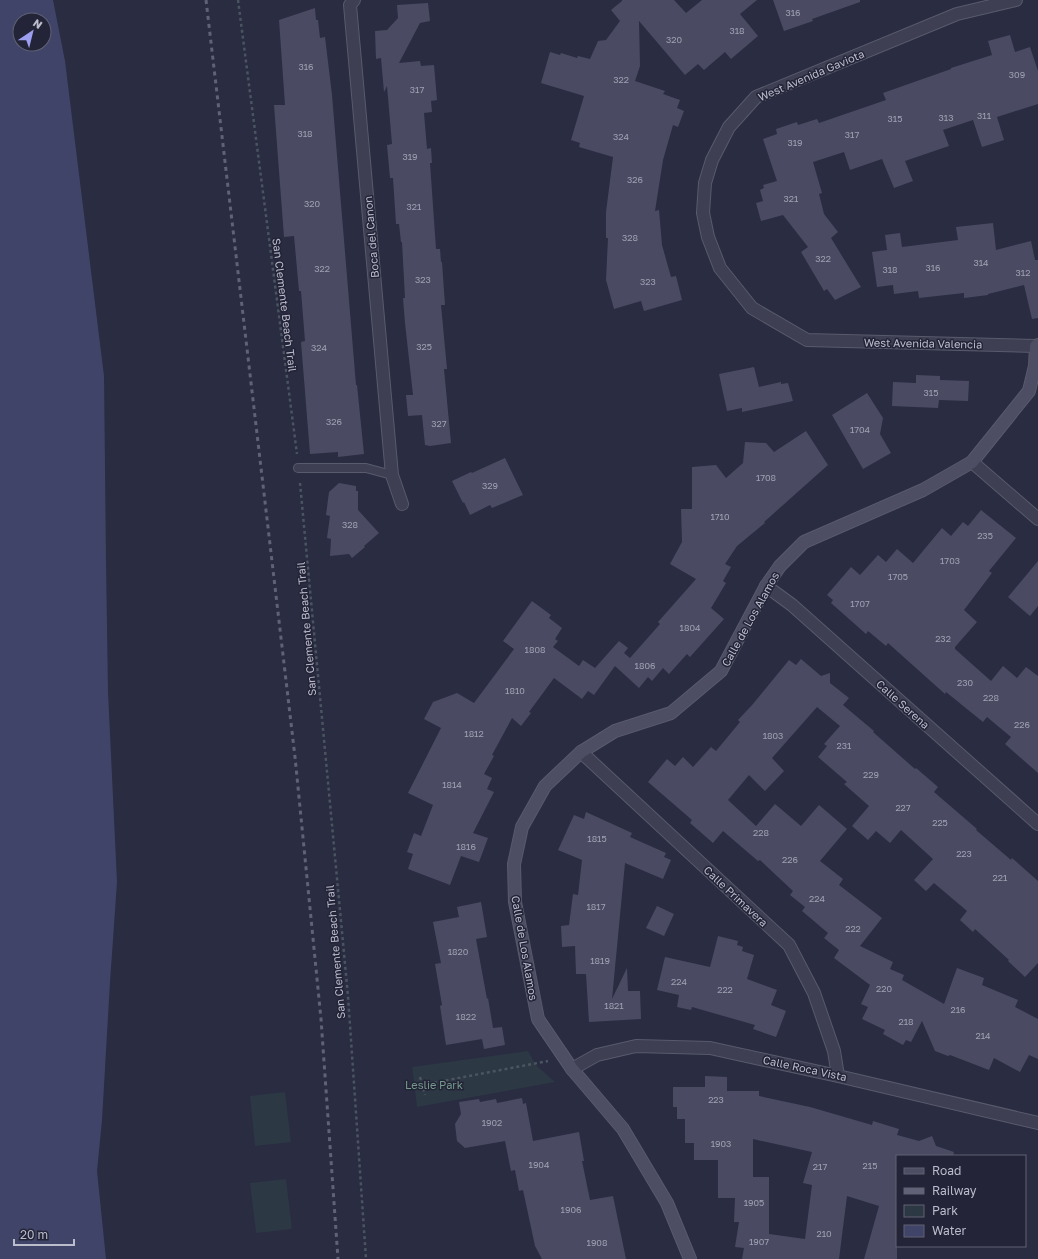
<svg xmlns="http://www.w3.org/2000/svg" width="1038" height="1259" font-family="'Golos Text',sans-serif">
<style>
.green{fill:#2c3843}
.water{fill:#414469;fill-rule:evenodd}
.building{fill:#4a4b63;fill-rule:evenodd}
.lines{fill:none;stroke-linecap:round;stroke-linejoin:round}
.lane-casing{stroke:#595a6c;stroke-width:10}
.street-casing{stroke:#595a6c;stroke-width:14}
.secondary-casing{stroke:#595a6c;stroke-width:14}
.path{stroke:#4a5560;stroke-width:2.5;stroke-dasharray:3 3;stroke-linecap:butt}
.lane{stroke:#3e3f52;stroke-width:8}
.street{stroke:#3e3f52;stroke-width:12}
.secondary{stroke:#4d4d64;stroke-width:12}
.rail{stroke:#616278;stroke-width:3;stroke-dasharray:4 4;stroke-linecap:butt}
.labels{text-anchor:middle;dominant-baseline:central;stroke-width:3;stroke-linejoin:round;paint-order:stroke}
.number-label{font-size:9px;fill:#9fa0b2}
.street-label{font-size:11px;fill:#bbbccc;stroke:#232437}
.park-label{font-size:11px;fill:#759a8b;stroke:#232437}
</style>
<rect width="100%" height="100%" fill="#2a2c42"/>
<path class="green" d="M 528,1051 L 535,1064 L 555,1082 L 417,1107 L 412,1067 Z
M 285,1092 L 291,1142 L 255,1146 L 250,1096 Z
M 286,1179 L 292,1229 L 256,1233 L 250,1183 Z"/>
<path class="water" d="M 0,0 L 53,0 L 65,61 L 104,376 L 106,561 L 108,692 L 117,882 L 110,982 L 102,1120 L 97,1171 L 106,1259 L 0,1259 ZM 20,20 L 44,20 L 44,44 L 20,44 Z"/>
<path class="building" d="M 622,0 L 674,0 L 686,13 L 702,0 L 757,0 L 740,14 L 758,36 L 731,59 L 725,52 L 704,70 L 698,64 L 685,75 L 639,21 L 640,66 L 635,81 L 665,91 L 663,94 L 680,100 L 677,108 L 684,111 L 678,127 L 673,125 L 663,160 L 655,211 L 659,210 L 662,245 L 671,277 L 676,276 L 682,300 L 644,311 L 641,301 L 614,309 L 606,280 L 608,238 L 606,238 L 606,212 L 613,157 L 579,147 L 580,143 L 571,140 L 584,96 L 541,83 L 550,52 L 560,55 L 561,53 L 577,58 L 578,56 L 590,59 L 598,41 L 606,40 L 620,21 L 611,10 L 622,1 Z
M 773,0 L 860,0 L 860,2 L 812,19 L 813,21 L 784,31 Z
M 428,3 L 430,21 L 420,23 L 399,63 L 420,61 L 421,66 L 434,65 L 437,100 L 431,101 L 432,112 L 424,113 L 427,149 L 431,148 L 432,163 L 430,163 L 436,249 L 440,249 L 441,262 L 442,262 L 445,305 L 441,305 L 447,369 L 444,369 L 451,443 L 430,446 L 425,445 L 422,415 L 408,416 L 406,395 L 413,395 L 405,323 L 403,298 L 405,298 L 402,242 L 401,242 L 399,224 L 396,224 L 393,178 L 390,178 L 387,145 L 392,144 L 387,86 L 384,92 L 381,58 L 376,59 L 375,31 L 387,30 L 398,18 L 397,5 Z
M 315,8 L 316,20 L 318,20 L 320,38 L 325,37 L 332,95 L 356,385 L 357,385 L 364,454 L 338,457 L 338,452 L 310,454 L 301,342 L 305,341 L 301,291 L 299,291 L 294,236 L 284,237 L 274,105 L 285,105 L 279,20 Z
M 1010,35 L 1015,52 L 1030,47 L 1038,71 L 1038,104 L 997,117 L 1004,140 L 982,147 L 973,120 L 943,130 L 949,146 L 905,161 L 913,181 L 894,188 L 882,159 L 850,170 L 844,152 L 813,162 L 822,193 L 819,194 L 824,214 L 838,232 L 831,238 L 861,287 L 835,300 L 827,289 L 824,291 L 801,252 L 808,247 L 783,215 L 761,221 L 756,203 L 763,201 L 760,190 L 764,188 L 763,185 L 777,181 L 763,139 L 777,134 L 776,129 L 797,122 L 798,125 L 817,119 L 819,123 L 886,100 L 883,93 L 951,69 L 951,68 L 992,55 L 988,41 Z
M 993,223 L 996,250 L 1031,241 L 1035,260 L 1038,260 L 1038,318 L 1032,319 L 1024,285 L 988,294 L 988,295 L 964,298 L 964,293 L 919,298 L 918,291 L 894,294 L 893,285 L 877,287 L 872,252 L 887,250 L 885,235 L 900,233 L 902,247 L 958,240 L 956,227 Z
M 754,367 L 759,387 L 781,382 L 781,384 L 788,383 L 793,401 L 742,412 L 742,408 L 727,411 L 719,374 Z
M 916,375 L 940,376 L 940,380 L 969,381 L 968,401 L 939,400 L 938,408 L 892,406 L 893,382 L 916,383 Z
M 867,393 L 883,418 L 880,434 L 891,453 L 863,469 L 832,415 Z
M 806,431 L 828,465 L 764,522 L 765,523 L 737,546 L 725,564 L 731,567 L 723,581 L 726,583 L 711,608 L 724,619 L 690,657 L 687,654 L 669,674 L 663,668 L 652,681 L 648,677 L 639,688 L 615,666 L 594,695 L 588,691 L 582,699 L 554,678 L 529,712 L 531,713 L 521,726 L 512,718 L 492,755 L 494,756 L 484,774 L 492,778 L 487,789 L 494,792 L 473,833 L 488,838 L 479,862 L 461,856 L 450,885 L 408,869 L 413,854 L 407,852 L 414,833 L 421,836 L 433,805 L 408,793 L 441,728 L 424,719 L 433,702 L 457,693 L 474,703 L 514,649 L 503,641 L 532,601 L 551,615 L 549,618 L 562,628 L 555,639 L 558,641 L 553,647 L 579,666 L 583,660 L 595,668 L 619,641 L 628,648 L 624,653 L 630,658 L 660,624 L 658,622 L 696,579 L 670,564 L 682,542 L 681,509 L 692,509 L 692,467 L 716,465 L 726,478 L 743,463 L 745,442 L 766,443 L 774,452 Z
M 505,458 L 523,495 L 492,508 L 490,505 L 470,515 L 464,502 L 463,503 L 452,481 L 471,472 L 472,473 Z
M 339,483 L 356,486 L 356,491 L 358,491 L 358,510 L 379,533 L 364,546 L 365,547 L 352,558 L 349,554 L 330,556 L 331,539 L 327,538 L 330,516 L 326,515 L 329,492 Z
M 981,510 L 1016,538 L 989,571 L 992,573 L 964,610 L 977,622 L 955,647 L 955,649 L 991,681 L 1003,666 L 1017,678 L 1026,667 L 1038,676 L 1038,773 L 1005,744 L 1011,737 L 987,717 L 983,722 L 946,692 L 945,694 L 888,643 L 886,646 L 868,631 L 866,634 L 831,603 L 833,600 L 827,595 L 851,567 L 860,575 L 878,555 L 886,562 L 897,549 L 913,563 L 942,528 L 951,536 L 963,522 L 968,526 Z
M 1038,561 L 1038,606 L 1030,616 L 1008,597 Z
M 801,659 L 821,676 L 830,673 L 830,683 L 849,698 L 843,705 L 874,731 L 873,732 L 915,769 L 916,768 L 938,787 L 934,792 L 977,829 L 976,830 L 1011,860 L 1012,858 L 1038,881 L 1038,963 L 1025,977 L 1008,961 L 1009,960 L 975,929 L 973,932 L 960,920 L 967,911 L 934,883 L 926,891 L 914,880 L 933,859 L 901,830 L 890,843 L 876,831 L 868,840 L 852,826 L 869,806 L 844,784 L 847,782 L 818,757 L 827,746 L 824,744 L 840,726 L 817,707 L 772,758 L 784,771 L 765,791 L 749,775 L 728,800 L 756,826 L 775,804 L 801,826 L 819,805 L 847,829 L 820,861 L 843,879 L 839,885 L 882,918 L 860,946 L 893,962 L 890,969 L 904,975 L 902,980 L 944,1004 L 957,968 L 984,978 L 982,985 L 1018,1000 L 1015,1007 L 1038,1019 L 1038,1059 L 1029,1055 L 1020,1072 L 994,1058 L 989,1070 L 950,1055 L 948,1056 L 935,1051 L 922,1021 L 911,1042 L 906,1040 L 903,1045 L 883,1034 L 885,1030 L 862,1019 L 868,1007 L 861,1004 L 870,985 L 834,958 L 839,950 L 824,938 L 828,933 L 802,911 L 805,907 L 790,895 L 793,891 L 760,860 L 758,861 L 723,831 L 713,843 L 690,823 L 692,820 L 648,782 L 667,759 L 675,766 L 683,757 L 693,767 L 711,747 L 716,751 L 740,722 L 738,720 L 753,704 L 789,660 L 796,665 Z
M 586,812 L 632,833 L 630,837 L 666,853 L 664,857 L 671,860 L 663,879 L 625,863 L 612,999 L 627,968 L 628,991 L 640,991 L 641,1019 L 589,1022 L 586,974 L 576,974 L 575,946 L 562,947 L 561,926 L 569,925 L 573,894 L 578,895 L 582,860 L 558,850 L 574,815 L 584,819 Z
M 481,902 L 487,937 L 476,939 L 487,999 L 488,998 L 493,1028 L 502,1027 L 505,1045 L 484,1049 L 482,1039 L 446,1045 L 440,1006 L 442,1005 L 435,964 L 441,963 L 433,922 L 459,917 L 457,907 Z
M 657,906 L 674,914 L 664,936 L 646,928 Z
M 718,936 L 738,941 L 737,945 L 743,947 L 742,951 L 754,955 L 747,979 L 777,990 L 771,1005 L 786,1011 L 776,1037 L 753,1029 L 755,1025 L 692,1007 L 691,1010 L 677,1007 L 679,995 L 657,990 L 665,957 L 710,967 Z
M 705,1076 L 727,1077 L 727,1091 L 759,1091 L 759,1096 L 810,1107 L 872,1125 L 873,1121 L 899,1129 L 897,1135 L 919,1141 L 932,1136 L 936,1146 L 954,1152 L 953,1156 L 897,1156 L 897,1259 L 864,1259 L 879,1206 L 847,1196 L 839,1259 L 742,1259 L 744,1248 L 735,1247 L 739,1222 L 734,1222 L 735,1198 L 718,1198 L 718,1160 L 694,1160 L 694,1143 L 685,1143 L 685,1119 L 677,1119 L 677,1107 L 673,1107 L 673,1087 L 705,1087 ZM 753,1139 L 812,1152 L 803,1183 L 812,1185 L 805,1239 L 769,1234 L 769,1177 L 753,1177 Z
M 522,1098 L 523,1104 L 526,1103 L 533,1141 L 579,1132 L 584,1161 L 582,1161 L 590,1200 L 613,1196 L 626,1259 L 542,1259 L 535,1246 L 523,1190 L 519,1191 L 515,1170 L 511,1171 L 505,1141 L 465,1148 L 457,1141 L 455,1124 L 461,1114 L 459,1102 L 479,1099 L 480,1102 L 496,1099 L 497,1103 Z"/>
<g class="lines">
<g class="lane-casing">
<path id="lane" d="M 298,468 L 366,468 L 392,475"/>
</g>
<g class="street-casing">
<path id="street" d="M 354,0 L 350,5 L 392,475 L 402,504
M 1016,0 L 957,14 L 756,97 L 729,127 L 712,160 L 705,183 L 703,213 L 708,237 L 720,268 L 752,308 L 807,340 L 1036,346
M 972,462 L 1038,519
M 766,586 L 792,605 L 1038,824
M 581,752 L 789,945 L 814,993 L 834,1051 L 838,1076
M 572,1069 L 597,1055 L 636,1046 L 710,1048 L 838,1076 L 1038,1123"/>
</g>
<g class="secondary-casing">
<path id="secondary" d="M 690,1259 L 667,1203 L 623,1129 L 572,1069 L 538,1019 L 515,902 L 514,864 L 522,827 L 545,786 L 581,752 L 615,731 L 671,713 L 721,671 L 766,586 L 780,566 L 804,542 L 923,490 L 972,462 L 1029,391 L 1035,366 L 1036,346 L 1038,345"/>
</g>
<path class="path" d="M 238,0 L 297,454
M 300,483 L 348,996 L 366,1259
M 420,1077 L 425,1095
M 422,1085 L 548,1061"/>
<use href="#lane" class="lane"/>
<use href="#street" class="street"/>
<use href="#secondary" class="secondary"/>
<path class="rail" d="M 206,0 L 295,757 L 321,1019 L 338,1259"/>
</g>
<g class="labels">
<g class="number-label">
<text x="793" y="12">316</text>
<text x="737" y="30">318</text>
<text x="674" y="39">320</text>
<text x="306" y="66">316</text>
<text x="1017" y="74">309</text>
<text x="621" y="79">322</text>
<text x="417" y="89">317</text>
<text x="984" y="115">311</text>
<text x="946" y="117">313</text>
<text x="895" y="118">315</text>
<text x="305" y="133">318</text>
<text x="852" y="134">317</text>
<text x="621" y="136">324</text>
<text x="795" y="142">319</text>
<text x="410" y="156">319</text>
<text x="635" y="179">326</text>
<text x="791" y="198">321</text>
<text x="312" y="203">320</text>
<text x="414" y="206">321</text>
<text x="630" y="237">328</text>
<text x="823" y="258">322</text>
<text x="981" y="262">314</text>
<text x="933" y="267">316</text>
<text x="322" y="268">322</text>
<text x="890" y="269">318</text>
<text x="1023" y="272">312</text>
<text x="423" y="279">323</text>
<text x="648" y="281">323</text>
<text x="424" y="346">325</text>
<text x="319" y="347">324</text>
<text x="931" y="392">315</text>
<text x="334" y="421">326</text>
<text x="439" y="423">327</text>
<text x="860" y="429">1704</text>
<text x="766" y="477">1708</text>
<text x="490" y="485">329</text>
<text x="720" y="516">1710</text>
<text x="350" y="524">328</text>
<text x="985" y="535">235</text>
<text x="950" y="560">1703</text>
<text x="898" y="576">1705</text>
<text x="860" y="603">1707</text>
<text x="690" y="627">1804</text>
<text x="943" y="638">232</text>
<text x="535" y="649">1808</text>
<text x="645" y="665">1806</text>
<text x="965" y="682">230</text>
<text x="515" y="690">1810</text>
<text x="991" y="697">228</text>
<text x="1022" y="724">226</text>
<text x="474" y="733">1812</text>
<text x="773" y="735">1803</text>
<text x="844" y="745">231</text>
<text x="871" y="774">229</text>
<text x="452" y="784">1814</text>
<text x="903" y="807">227</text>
<text x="940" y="822">225</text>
<text x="761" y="832">228</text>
<text x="597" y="838">1815</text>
<text x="466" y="846">1816</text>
<text x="964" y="853">223</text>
<text x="790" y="859">226</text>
<text x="1000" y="877">221</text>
<text x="817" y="898">224</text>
<text x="596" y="906">1817</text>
<text x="853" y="928">222</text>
<text x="458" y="951">1820</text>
<text x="600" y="960">1819</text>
<text x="679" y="981">224</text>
<text x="884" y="988">220</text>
<text x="725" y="989">222</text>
<text x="614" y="1005">1821</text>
<text x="958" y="1009">216</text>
<text x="466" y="1016">1822</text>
<text x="906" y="1021">218</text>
<text x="983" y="1035">214</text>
<text x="716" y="1099">223</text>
<text x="492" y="1122">1902</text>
<text x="721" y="1143">1903</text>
<text x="539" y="1164">1904</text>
<text x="870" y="1165">215</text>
<text x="820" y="1166">217</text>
<text x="754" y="1202">1905</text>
<text x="571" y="1209">1906</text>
<text x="824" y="1233">210</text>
<text x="759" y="1241">1907</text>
<text x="597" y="1242">1908</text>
</g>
<g class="street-label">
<text transform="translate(811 75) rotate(-23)">West Avenida Gaviota</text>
<text transform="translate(371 237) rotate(-95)">Boca del Canon</text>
<text transform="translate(285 305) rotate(83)">San Clemente Beach Trail</text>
<text transform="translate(923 343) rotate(1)">West Avenida Valencia</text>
<text transform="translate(750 619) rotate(-61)">Calle de Los Alamos</text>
<text transform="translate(306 629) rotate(-95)">San Clemente Beach Trail</text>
<text transform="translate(903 704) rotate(42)">Calle Serena</text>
<text transform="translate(736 896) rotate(43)">Calle Primavera</text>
<text transform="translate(525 948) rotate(80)">Calle de Los Alamos</text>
<text transform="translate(335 952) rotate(-95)">San Clemente Beach Trail</text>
<text transform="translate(805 1068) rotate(12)">Calle Roca Vista</text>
</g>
<g class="park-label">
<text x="434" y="1084">Leslie Park</text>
</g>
</g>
<rect x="896" y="1155" width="130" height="92" fill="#232437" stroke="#606173"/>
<rect x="904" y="1168" width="20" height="6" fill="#4d4d64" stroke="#606173"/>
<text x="932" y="1175" font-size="12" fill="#bbbccc">Road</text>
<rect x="904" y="1188" width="20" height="6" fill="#616278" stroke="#606173"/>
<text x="932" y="1195" font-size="12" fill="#bbbccc">Railway</text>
<rect x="904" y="1205" width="20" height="12" fill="#2c3843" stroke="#606173"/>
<text x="932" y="1215" font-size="12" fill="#bbbccc">Park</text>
<rect x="904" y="1225" width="20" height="12" fill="#414469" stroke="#606173"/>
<text x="932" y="1235" font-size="12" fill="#bbbccc">Water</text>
<g transform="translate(32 32) rotate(35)"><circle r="19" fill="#232437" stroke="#606173"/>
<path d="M0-3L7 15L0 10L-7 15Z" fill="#9c9ef0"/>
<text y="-6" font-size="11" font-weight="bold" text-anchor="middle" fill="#bbbccc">N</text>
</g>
<path d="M14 1239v6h60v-6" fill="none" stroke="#bbbccc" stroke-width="2"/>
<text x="20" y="1239" font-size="12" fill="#bbbccc" stroke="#232437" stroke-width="3" paint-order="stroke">20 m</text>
</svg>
